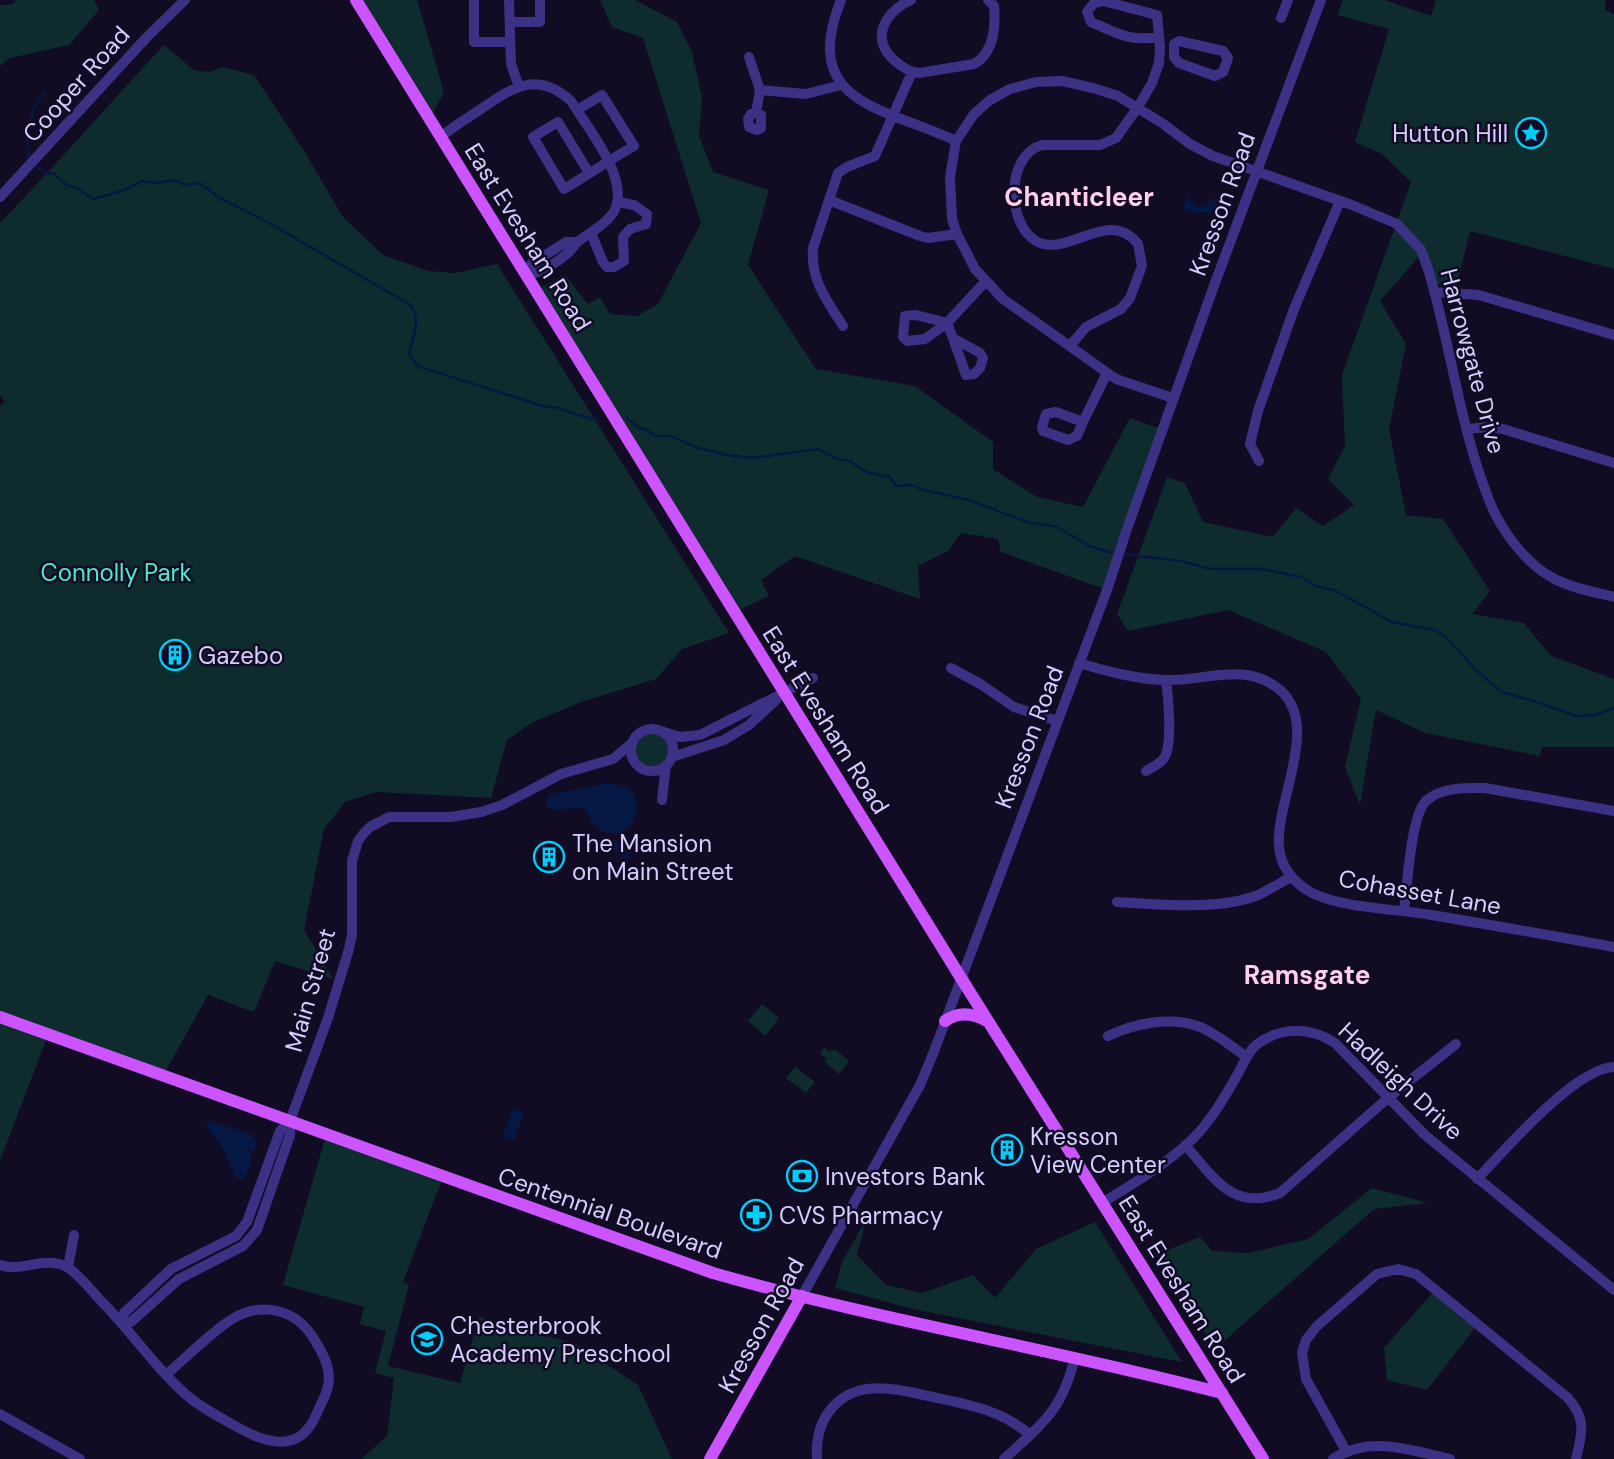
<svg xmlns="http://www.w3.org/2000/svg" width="1614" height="1459" font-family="'DM Sans',sans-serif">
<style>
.green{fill:#0e2c2d}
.water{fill:#051743}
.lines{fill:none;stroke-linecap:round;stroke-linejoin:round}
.stream{stroke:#051743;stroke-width:2.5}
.minor{stroke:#3b3286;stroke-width:10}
.major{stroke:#cb54ff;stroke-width:12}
.labels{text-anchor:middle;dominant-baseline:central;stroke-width:5;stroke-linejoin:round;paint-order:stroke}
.street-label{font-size:24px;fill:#d7cdff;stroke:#110b23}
.poi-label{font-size:24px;fill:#d7cdff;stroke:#110b23;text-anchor:start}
.park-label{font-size:24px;fill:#4eeace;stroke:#110b23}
.neighbourhood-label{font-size:26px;font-weight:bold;fill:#ffcfea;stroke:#110b23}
</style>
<rect width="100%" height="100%" fill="#110b23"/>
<path class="green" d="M 16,0 L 94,0 L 99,10 L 69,45 L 10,58 L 0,66 L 0,5 L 13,4 Z
M 356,0 L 417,0 L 444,92 L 430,119 Z
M 600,0 L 635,0 L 677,22 L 692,52 L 702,98 L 699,136 L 713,172 L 769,190 L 748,265 L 816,369 L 915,386 L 993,442 L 993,469 L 1037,497 L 1083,507 L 1130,418 L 1163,430 L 1107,590 L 1001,552 L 998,539 L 961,533 L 948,551 L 918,566 L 920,599 L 795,556 L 761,580 L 769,596 L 735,612 L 536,290 L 565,275 L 588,304 L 600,297 L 610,314 L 637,316 L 658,304 L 701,223 L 643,38 L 612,27 Z
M 1343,0 L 1385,0 L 1431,16 L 1436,0 L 1606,0 L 1605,10 L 1614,14 L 1614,269 L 1470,231 L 1456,289 L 1432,282 L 1422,253 L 1380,301 L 1406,344 L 1389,429 L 1406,515 L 1443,519 L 1490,591 L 1472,614 L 1524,623 L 1551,656 L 1614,679 L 1614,747 L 1542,747 L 1540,756 L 1425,733 L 1376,710 L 1360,805 L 1345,767 L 1361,699 L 1326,652 L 1228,610 L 1128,631 L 1117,614 L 1167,477 L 1185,483 L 1203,522 L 1273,537 L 1296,508 L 1323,526 L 1354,505 L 1328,479 L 1345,446 L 1342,375 L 1411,182 L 1382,154 L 1355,142 L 1389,29 L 1337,15 Z
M 164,45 L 194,70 L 210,72 L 222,67 L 254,75 L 304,151 L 343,217 L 383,255 L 428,271 L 455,273 L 497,264 L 729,633 L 682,649 L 656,679 L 581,702 L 533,722 L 507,740 L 491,798 L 376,792 L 345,802 L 324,829 L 304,930 L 333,979 L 275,961 L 254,1012 L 208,995 L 163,1076 L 48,1035 L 0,1161 L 0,406 L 5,402 L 0,395 L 0,223 C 56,165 109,104 164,45 Z
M631 750a21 21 0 1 1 42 0a21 21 0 1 1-42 0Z
M 762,1004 L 779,1018 L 765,1036 L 748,1021 Z
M 824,1047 L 828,1051 L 836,1050 L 849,1061 L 839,1074 L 825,1062 L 827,1059 L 820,1054 Z
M 795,1067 L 815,1082 L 806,1093 L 786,1078 Z
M 326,1135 L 443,1177 L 403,1282 L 409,1285 L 388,1366 L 460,1383 L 479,1317 L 576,1344 L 638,1385 L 672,1459 L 361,1459 L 387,1436 L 394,1378 L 375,1373 L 386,1331 L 360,1324 L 364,1307 L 283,1285 Z
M 1372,1188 L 1428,1203 L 1374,1209 L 1215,1349 L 1150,1245 L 1165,1251 L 1200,1237 L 1212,1251 L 1249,1253 L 1308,1239 Z
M 1095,1222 L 1182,1362 L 917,1310 L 835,1288 L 842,1262 L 862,1227 L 864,1227 L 857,1255 L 886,1285 L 922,1293 L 973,1275 L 995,1298 L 1036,1249 Z
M 1435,1290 L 1478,1324 L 1427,1390 L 1387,1380 L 1384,1348 Z"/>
<path class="water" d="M 1189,197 L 1197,207 L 1206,206 L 1209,199 L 1217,199 L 1222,208 L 1210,214 L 1204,212 L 1195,214 L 1182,207 Z
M 608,783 L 626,786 C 653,808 626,846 600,830 C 592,826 589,815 584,808 L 552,810 L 546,805 L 546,799 L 551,794 Z
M 612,840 C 625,841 631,850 628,863 L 614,850 L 596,851 L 602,843 Z
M 513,1108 L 524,1112 L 514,1141 L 503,1137 Z
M 208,1120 L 251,1134 L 258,1145 L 250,1156 L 252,1161 L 244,1180 L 236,1178 L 224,1151 L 206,1125 Z"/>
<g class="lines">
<path class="stream" d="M 30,160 C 23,142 30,106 45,93
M 38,168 L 46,173 L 54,174 L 67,185 L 76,188 L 94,199 L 127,189 L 142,181 L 158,183 L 174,180 L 185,185 L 199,183 L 218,197 L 267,222 L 411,305 C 421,320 413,337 409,353 L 417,366 L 543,406 C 562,405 577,419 598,419
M 627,418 L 639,428 L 647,430 L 655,436 L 670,436 L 699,448 L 726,455 L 753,458 L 818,449 L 837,459 L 847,460 L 869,473 L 890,477 L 896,486 L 912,485 L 920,489 L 969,500 L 1027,522 L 1057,527 L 1089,546 L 1112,553
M 1126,555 L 1182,561 L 1209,569 L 1262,569 L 1301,577 L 1316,586 L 1334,590 L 1392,622 L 1434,630 L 1445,636 L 1477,671 L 1502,692 L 1537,702 L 1576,716 L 1595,715 L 1614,708"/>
<path class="minor" d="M 474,0 L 474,42 L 510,42
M 509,0 L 511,64 L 519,87
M 841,0 C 799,105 885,107 956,141
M 911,0 C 885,12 869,39 895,61 C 902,67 909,72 919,73 L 974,64 C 994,53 996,26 994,6 L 988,0
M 1281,18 L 1288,0
M 510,22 L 540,22 L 540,0
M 1179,41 L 1223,51 L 1228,58 L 1223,72 L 1215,76 L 1179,63 L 1174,57 L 1174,44 Z
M 749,57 L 760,90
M 760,90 L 806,94 L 841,85
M 577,110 L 602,95 L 634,146 C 610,160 587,175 564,189 L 533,137 L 558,122 L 589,173
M 756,113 L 761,115 L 761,128 L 757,130 L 749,127 L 748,119 L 751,114 L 756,113 L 760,90
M 441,137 C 452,127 466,119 478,111 C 511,89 535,69 571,101 C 587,127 633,182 613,213 C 605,225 591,232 580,240 C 575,243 573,248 569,252 C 558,262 541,273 527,275 L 531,264 L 566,242 L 577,242
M 0,197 L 147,37 L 185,0
M 829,200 L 920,236 L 928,238 L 957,234
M 591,233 L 603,262 L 607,267 L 614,267 L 624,261 L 623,237 L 630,229 L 646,224 L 647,214 L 634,205 L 617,202
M 1434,292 L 1479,295 L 1614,335
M 916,315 L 947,323 L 925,339 L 907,341 L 903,337 L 905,316 Z
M 843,326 C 827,301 810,279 813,248 L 838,173 L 847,167 L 875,156 L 912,72
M 953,338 L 980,353 L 983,358 L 980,368 L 974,374 L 966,375 Z
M 953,338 L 947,323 L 985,282
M 1070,346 L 1086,327 L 1121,309 L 1130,298 L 1142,266 L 1138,244 C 1109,206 1067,259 1036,241 C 1006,223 1006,155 1042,145 L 1100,145 L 1116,138 L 1138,107 L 1152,83 L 1159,63 L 1160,47 L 1157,15 L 1103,1 L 1094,3 L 1087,12 L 1091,22 C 1117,33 1129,42 1159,37
M 1173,398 L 1116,379 L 1003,299 L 975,269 L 957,234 L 952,219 L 950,177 L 956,141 L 974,114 L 990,100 L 1010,89 L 1036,82 L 1062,81 L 1093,88 L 1118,96 L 1162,123 L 1190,144 L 1213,156 L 1352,205 L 1397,224 L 1421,250 L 1429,272 C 1451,347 1460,427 1489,500 C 1500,529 1525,563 1553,578 C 1571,588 1594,592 1614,597
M 1056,412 L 1083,422 L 1077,436 L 1068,440 L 1043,431 L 1042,427 L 1046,414 Z
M 1083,422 L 1107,373
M 1467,429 L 1488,427 L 1503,429 L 1614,463
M 1259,461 L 1250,444 L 1258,411 L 1294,309 L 1340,201
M 1079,663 C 1104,671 1141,680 1167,680 C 1206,681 1246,661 1280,690 C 1321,725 1275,802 1279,847 C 1281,868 1294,883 1312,893 C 1342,908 1397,909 1431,915 C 1492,925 1553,936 1614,947
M 951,668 L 982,685 L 1014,707 L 1057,721
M631 750a21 21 0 1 1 42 0a21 21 0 1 1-42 0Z
M 661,731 L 680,737 L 700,735 L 813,678
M 672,757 L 724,740 L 749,725 L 776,700
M 1146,771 C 1153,767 1160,764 1164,758 C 1173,745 1168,696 1166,680
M 662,800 L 666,765
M 1117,902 C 1159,904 1218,911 1258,895 C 1269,890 1280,883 1291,877
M 1404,911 C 1407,888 1411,812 1427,800 C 1443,787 1466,788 1485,788 L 1614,811
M 1108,1036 C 1135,1023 1172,1016 1200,1027 C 1217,1034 1232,1047 1247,1057
M 290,1121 L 290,1135 L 257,1230 L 243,1246 L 179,1279 L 131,1322 L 122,1323 L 124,1313 L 171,1269 L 236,1236 L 247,1222 L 280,1131 L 290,1121 L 328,1018 L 349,949 L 352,934 L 352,861 L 358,841 L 364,833 L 370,827 L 389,817 L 451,817 L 481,812 L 502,805 L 561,774 L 613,759 L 633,742
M 1185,1145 C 1214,1177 1232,1212 1280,1193 L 1389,1097 L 1456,1044
M 1477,1179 C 1505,1150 1575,1068 1614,1067
M 1102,1203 C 1134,1183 1177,1158 1201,1130 C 1215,1114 1226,1095 1236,1077 C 1242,1067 1247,1053 1256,1045 C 1281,1026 1310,1027 1335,1043 L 1425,1135 L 1614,1290
M 0,1265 C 22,1273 44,1255 67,1267 C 78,1273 94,1294 104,1304 C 133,1334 158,1371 190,1398 C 205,1410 223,1419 239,1428 C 262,1441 292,1452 310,1426 C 315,1419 318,1410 322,1402 C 335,1378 328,1361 314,1339 C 296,1309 262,1301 232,1319 C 210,1333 187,1357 167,1374
M 68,1267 L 74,1235
M 802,1296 L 920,1085 L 933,1054 L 1107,590 L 1128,526 L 1215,283 L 1321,0
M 0,1414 L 80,1459
M 1346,1451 L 1306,1379 L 1302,1353 L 1306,1340 L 1317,1326 L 1377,1274 L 1398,1269 L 1416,1274 L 1568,1398 C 1587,1420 1582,1433 1576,1459
M 817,1459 C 816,1442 818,1427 828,1413 C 854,1375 899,1390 937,1398 C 971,1405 1003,1411 1030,1435
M 1004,1459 C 1043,1423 1062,1411 1075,1357
M 1333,1459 C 1369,1435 1412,1450 1450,1459"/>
<path class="major" d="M 356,0 L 961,978 L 1263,1459
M 0,1017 L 713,1273 C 881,1321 1054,1349 1222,1393
M 945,1021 C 959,1011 973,1013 987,1021
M 710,1459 L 802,1296"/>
</g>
<defs>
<g id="sight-ring" transform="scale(1.575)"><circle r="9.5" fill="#110b23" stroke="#00cef8" stroke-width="1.5"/><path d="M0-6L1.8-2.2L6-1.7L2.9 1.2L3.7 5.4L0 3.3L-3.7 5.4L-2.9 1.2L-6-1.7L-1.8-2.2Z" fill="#00cef8"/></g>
<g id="building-ring" transform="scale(1.575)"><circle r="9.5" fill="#110b23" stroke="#00cef8" stroke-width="1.5"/><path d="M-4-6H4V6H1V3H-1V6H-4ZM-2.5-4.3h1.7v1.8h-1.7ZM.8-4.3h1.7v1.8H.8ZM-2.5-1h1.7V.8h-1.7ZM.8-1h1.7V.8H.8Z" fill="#00cef8"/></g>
<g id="bank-ring" transform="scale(1.575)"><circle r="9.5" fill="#110b23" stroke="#00cef8" stroke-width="1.5"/><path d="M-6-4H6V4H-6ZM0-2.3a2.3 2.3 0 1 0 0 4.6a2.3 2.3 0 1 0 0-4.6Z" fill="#00cef8"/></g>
<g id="pharmacy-ring" transform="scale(1.575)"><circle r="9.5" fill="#110b23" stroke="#00cef8" stroke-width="1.5"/><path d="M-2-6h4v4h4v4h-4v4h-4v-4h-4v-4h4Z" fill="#00cef8"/></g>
<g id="school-ring" transform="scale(1.575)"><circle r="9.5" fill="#110b23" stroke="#00cef8" stroke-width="1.5"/><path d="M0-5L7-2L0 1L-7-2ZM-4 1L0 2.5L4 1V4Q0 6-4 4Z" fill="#00cef8"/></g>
</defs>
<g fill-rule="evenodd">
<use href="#sight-ring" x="1531" y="133"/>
<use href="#building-ring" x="175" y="655"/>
<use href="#building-ring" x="549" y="857"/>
<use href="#building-ring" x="1007" y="1150"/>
<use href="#bank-ring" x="802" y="1176"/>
<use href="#pharmacy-ring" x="756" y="1215"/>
<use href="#school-ring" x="427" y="1339"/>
</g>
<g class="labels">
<g class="street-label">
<text transform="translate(76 84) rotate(-48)">Cooper Road</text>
<text transform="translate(1222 204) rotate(-70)">Kresson Road</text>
<text transform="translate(528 237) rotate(58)">East Evesham Road</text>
<text transform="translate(1473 361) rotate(75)">Harrowgate Drive</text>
<text transform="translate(826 720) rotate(58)">East Evesham Road</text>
<text transform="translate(1029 737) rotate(-69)">Kresson Road</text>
<text transform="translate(1420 892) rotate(10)">Cohasset Lane</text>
<text transform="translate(310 990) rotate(-74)">Main Street</text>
<text transform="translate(1401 1081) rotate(43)">Hadleigh Drive</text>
<text transform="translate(610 1213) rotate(19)">Centennial Boulevard</text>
<text transform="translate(1182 1289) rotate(58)">East Evesham Road</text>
<text transform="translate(761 1325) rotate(-61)">Kresson Road</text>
</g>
<g class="poi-label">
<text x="1508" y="133" text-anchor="end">Hutton Hill</text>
<text x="198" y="655">Gazebo</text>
<text x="572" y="843">The Mansion<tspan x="572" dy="28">on Main Street</tspan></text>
<text x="1030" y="1136">Kresson<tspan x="1030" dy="28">View Center</tspan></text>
<text x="825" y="1176">Investors Bank</text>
<text x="779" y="1215">CVS Pharmacy</text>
<text x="450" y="1325">Chesterbrook<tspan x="450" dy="28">Academy Preschool</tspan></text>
</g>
<g class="park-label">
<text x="116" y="572">Connolly Park</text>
</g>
<g class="neighbourhood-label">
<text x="1079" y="197">Chanticleer</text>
<text x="1307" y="975">Ramsgate</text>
</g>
</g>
</svg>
